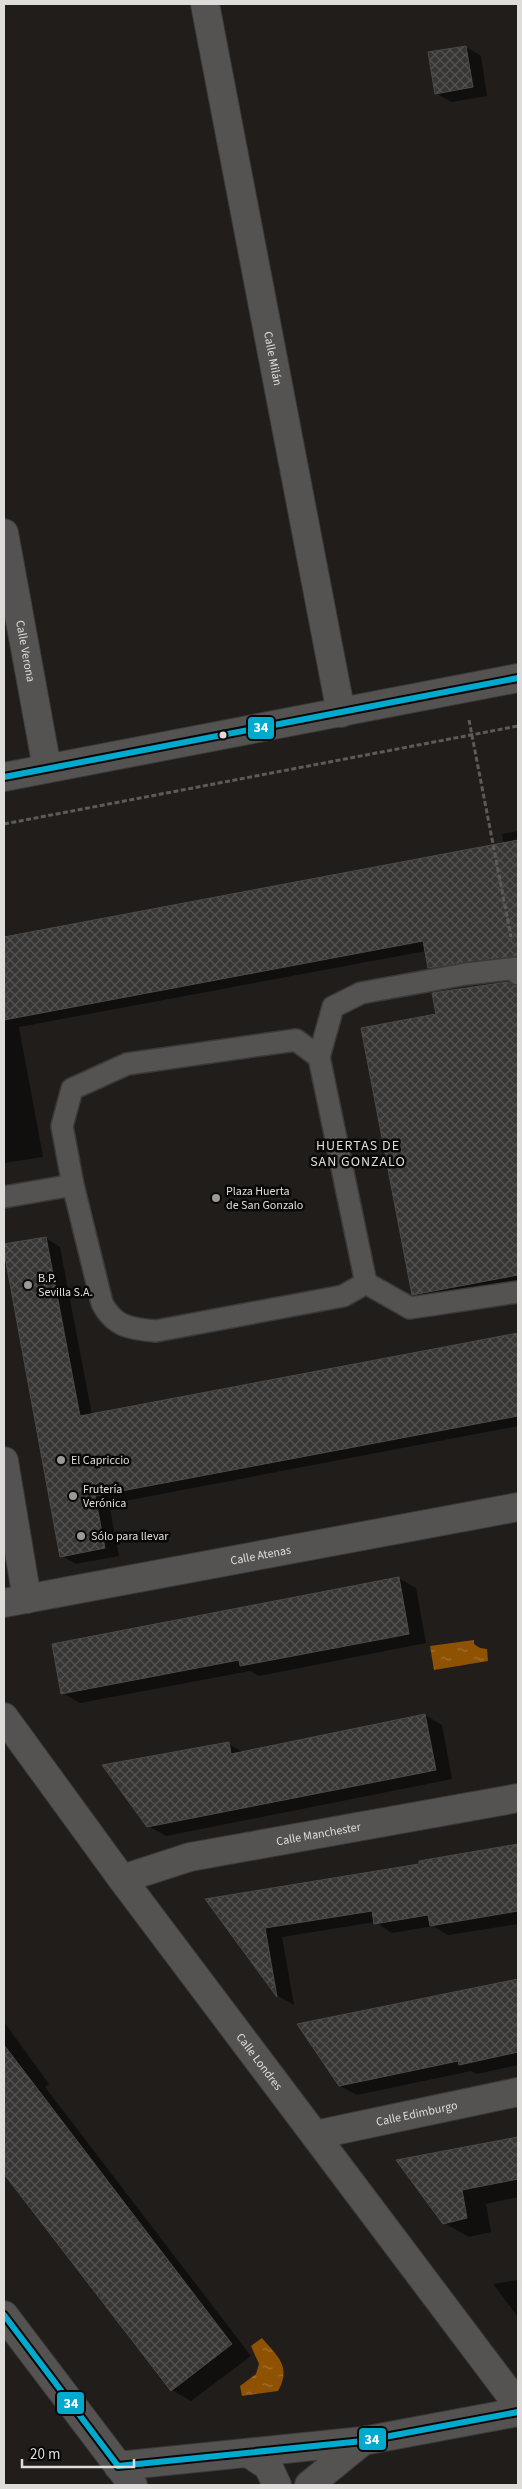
<svg xmlns="http://www.w3.org/2000/svg" width="522" height="2489" font-family="'Source Sans 3',sans-serif">
<style>
.water{fill:url(#water-ripples)}
.shadow{fill:#0007}
.building{fill:url(#building-cross-hatch);stroke:#4c4a48}
.lines{fill:none;stroke-linecap:round;stroke-linejoin:round}
.lane-casing{stroke:#3c3a39;stroke-width:24}
.street-casing{stroke:#3c3a39;stroke-width:30}
.secondary-casing{stroke:#3c3a39;stroke-width:30}
.path{stroke:#5d5b5a;stroke-width:3;stroke-dasharray:5 2.5;stroke-linecap:butt}
.lane{stroke:#555352;stroke-width:21}
.street{stroke:#555352;stroke-width:28}
.secondary{stroke:#555352;stroke-width:28}
.bus-1-casing{stroke:#090807;stroke-width:10}
.bus-1{stroke:#00a9ce;stroke-width:6}
.bus-dot{fill:#dfddda;stroke:#090807;stroke-width:2}
.poi-dot{fill:#9c9a97;stroke:#090807;stroke-width:2}
.labels{text-anchor:middle;dominant-baseline:central;stroke-width:5;stroke-linejoin:round;paint-order:stroke}
.street-label{font-size:12px;fill:#dfddda;stroke:#090807}
.poi-label{font-size:12px;fill:#dfddda;stroke:#090807;text-anchor:start}
.neighbourhood-label{font-size:14px;letter-spacing:1px;fill:#dfddda;stroke:#090807}
.line-badge{stroke:#090807;stroke-width:2}
.badge-label{font-size:14px;text-anchor:middle;font-weight:bold;fill:#fff}
</style>
<defs>
<pattern id="water-ripples" width="26" height="14" patternUnits="userSpaceOnUse" patternTransform="scale(1.25)"><rect width="26" height="14" fill="#8f5202"/><path d="M2 4q2-2 4 0t4 0M15 11q2-2 4 0t4 0" fill="none" stroke="#a37332"/></pattern>
<pattern id="building-cross-hatch" width="8" height="8" patternUnits="userSpaceOnUse" patternTransform="scale(1.25)"><rect width="8" height="8" fill="#383635"/><path d="M0 0l8 8M0 8l8-8" fill="none" stroke="#545352"/></pattern>
</defs>
<rect width="100%" height="100%" fill="#201d1b"/>
<path class="water" d="M 474,1640 L 474,1644 L 480,1648 L 487,1649 L 488,1661 L 434,1670 L 430,1646 Z
M 262,2338 C 277,2356 292,2366 278,2391 L 242,2396 L 240,2386 L 256,2374 L 259,2364 L 251,2346 Z"/>
<path class="shadow" d="M 466,47 L 481,56 L 487,96 L 451,102 L 436,93 Z
M 518,831 L 518,965 L 443,975 L 429,967 L 426,951 L 19,1027 L 43,1157 L 4,1163 L 4,938 L 504,844 L 502,834 Z
M 508,983 L 518,987 L 518,1280 L 420,1298 L 412,1293 Z
M 46,1238 L 60,1247 L 92,1415 L 518,1334 L 518,1426 L 109,1504 L 119,1556 L 76,1564 L 62,1556 L 4,1245 Z
M 398,1578 L 416,1588 L 426,1643 L 259,1676 L 250,1671 L 80,1703 L 63,1693 Z
M 425,1715 L 442,1725 L 452,1779 L 166,1836 L 148,1826 L 229,1744 L 244,1753 Z
M 518,1844 L 518,1924 L 448,1935 L 433,1926 L 392,1933 L 375,1922 L 282,1937 L 294,2005 L 278,1996 L 207,1900 L 421,1865 L 420,1862 Z
M 518,1983 L 518,2065 L 477,2074 L 471,2071 L 357,2095 L 340,2086 L 509,1984 Z
M 4,2022 L 49,2084 L 45,2087 L 251,2356 L 191,2401 L 172,2390 L 4,2172 Z
M 518,2138 L 518,2197 L 486,2204 L 491,2232 L 469,2237 L 444,2223 L 398,2161 Z
M 518,2280 L 518,2317 L 493,2284 Z"/>
<path class="building" d="M 466,46 L 473,87 L 435,94 L 428,52 Z
M 518,840 L 518,956 L 428,968 L 423,941 L 4,1020 L 4,937 Z
M 508,982 L 518,986 L 518,1275 L 412,1295 L 361,1028 L 436,1014 L 432,993 Z
M 46,1237 L 80,1416 L 518,1333 L 518,1416 L 95,1496 L 105,1548 L 60,1557 L 4,1251 L 4,1244 Z
M 399,1577 L 409,1634 L 240,1666 L 239,1660 L 61,1694 L 52,1644 Z
M 425,1714 L 436,1770 L 147,1827 L 102,1765 L 229,1742 L 231,1754 Z
M 518,1844 L 518,1911 L 430,1926 L 428,1915 L 374,1924 L 372,1911 L 265,1928 L 277,1997 L 205,1899 L 419,1864 L 419,1861 Z
M 518,1979 L 518,2052 L 459,2065 L 458,2061 L 339,2086 L 297,2024 Z
M 4,2045 L 232,2344 L 171,2391 L 4,2174 Z
M 518,2137 L 518,2179 L 462,2190 L 467,2218 L 443,2224 L 396,2160 Z"/>
<g class="lines">
<g class="lane-casing">
<path id="lane" d="M 319,1057 L 333,1007 L 361,993 L 466,974 L 517,968 L 518,974
M 73,1185 L 102,1303 C 114,1327 131,1329 156,1331 L 343,1296 L 366,1283
M 4,1197 L 73,1185 L 62,1126 L 72,1089 L 127,1064 L 296,1040 L 319,1057 L 366,1283
M 366,1283 L 410,1308 L 518,1292"/>
</g>
<g class="street-casing">
<g id="street">
<path id="s1" d="M 205,4 L 341,713"/>
<path id="s2" d="M 4,533 L 47,768"/>
<path d="M 4,1461 L 27,1599"/>
<path id="s3" d="M 4,1603 L 518,1507"/>
<path id="s4" d="M 4,1717 L 122,1879 L 518,2405"/>
<path id="s5" d="M 122,1879 L 190,1857 L 518,1798"/>
<path id="s6" d="M 315,2135 L 518,2092"/>
</g>
</g>
<g class="secondary-casing">
<path id="secondary" d="M 4,777 L 518,678
M 4,2315 L 133,2485
M 248,2453 L 268,2466 L 277,2485
M 118,2466 L 363,2441 L 518,2412
M 309,2485 L 363,2441"/>
</g>
<path class="path" d="M 469,720 L 511,937
M 4,824 L 518,726"/>
<use href="#lane" class="lane"/>
<use href="#street" class="street"/>
<use href="#secondary" class="secondary"/>
<g class="bus-1-casing">
<path id="bus-1" d="M 4,777 L 518,678
M 4,2315 L 118,2466 L 363,2441 L 518,2412"/>
</g>
<use href="#bus-1" class="bus-1"/>
</g>
<circle class="bus-dot" cx="223" cy="735" r="4.5"/>
<g class="poi-dot">
<circle cx="216" cy="1198" r="5"/>
<circle cx="28" cy="1285" r="5"/>
<circle cx="61" cy="1460" r="5"/>
<circle cx="73" cy="1496" r="5"/>
<circle cx="81" cy="1536" r="5"/>
</g>
<g class="labels">
<g class="street-label">
<text stroke="none"><textPath href="#s1" startOffset="361">Calle Milán</textPath></text>
<text stroke="none"><textPath href="#s2" startOffset="120">Calle Verona</textPath></text>
<text stroke="none"><textPath href="#s3" startOffset="261">Calle Atenas</textPath></text>
<text stroke="none"><textPath href="#s5" startOffset="202">Calle Manchester</textPath></text>
<text stroke="none"><textPath href="#s4" startOffset="429">Calle Londres</textPath></text>
<text stroke="none"><textPath href="#s6" startOffset="104">Calle Edimburgo</textPath></text>
</g>
<g class="poi-label">
<text x="226" y="1191">Plaza Huerta<tspan x="226" dy="14">de San Gonzalo</tspan></text>
<text x="38" y="1278">B.P.<tspan x="38" dy="14">Sevilla S.A.</tspan></text>
<text x="71" y="1460">El Capriccio</text>
<text x="83" y="1489">Frutería<tspan x="83" dy="14">Verónica</tspan></text>
<text x="91" y="1536">Sólo para llevar</text>
</g>
<g class="neighbourhood-label">
<text x="358" y="1146">HUERTAS DE<tspan x="358" dy="16">SAN GONZALO</tspan></text>
</g>
</g>
<g class="line-badge">
<rect x="247" y="716" width="28" height="24" rx="5" fill="#00a9ce"/>
<rect x="56" y="2391" width="29" height="24" rx="5" fill="#00a9ce"/>
<rect x="358" y="2427" width="29" height="24" rx="5" fill="#00a9ce"/>
</g>
<g class="badge-label">
<text x="261" y="732">34</text>
<text x="71" y="2408">34</text>
<text x="372" y="2444">34</text>
</g>
<rect width="522" height="2489" fill="none" stroke="#dfddda" stroke-width="10"/>
<path d="M22 2459v8h112v-8" fill="none" stroke="#dfddda" stroke-width="2.5"/>
<text x="30" y="2459" font-size="15" fill="#dfddda" stroke="#090807" stroke-width="4" paint-order="stroke">20 m</text>
</svg>
